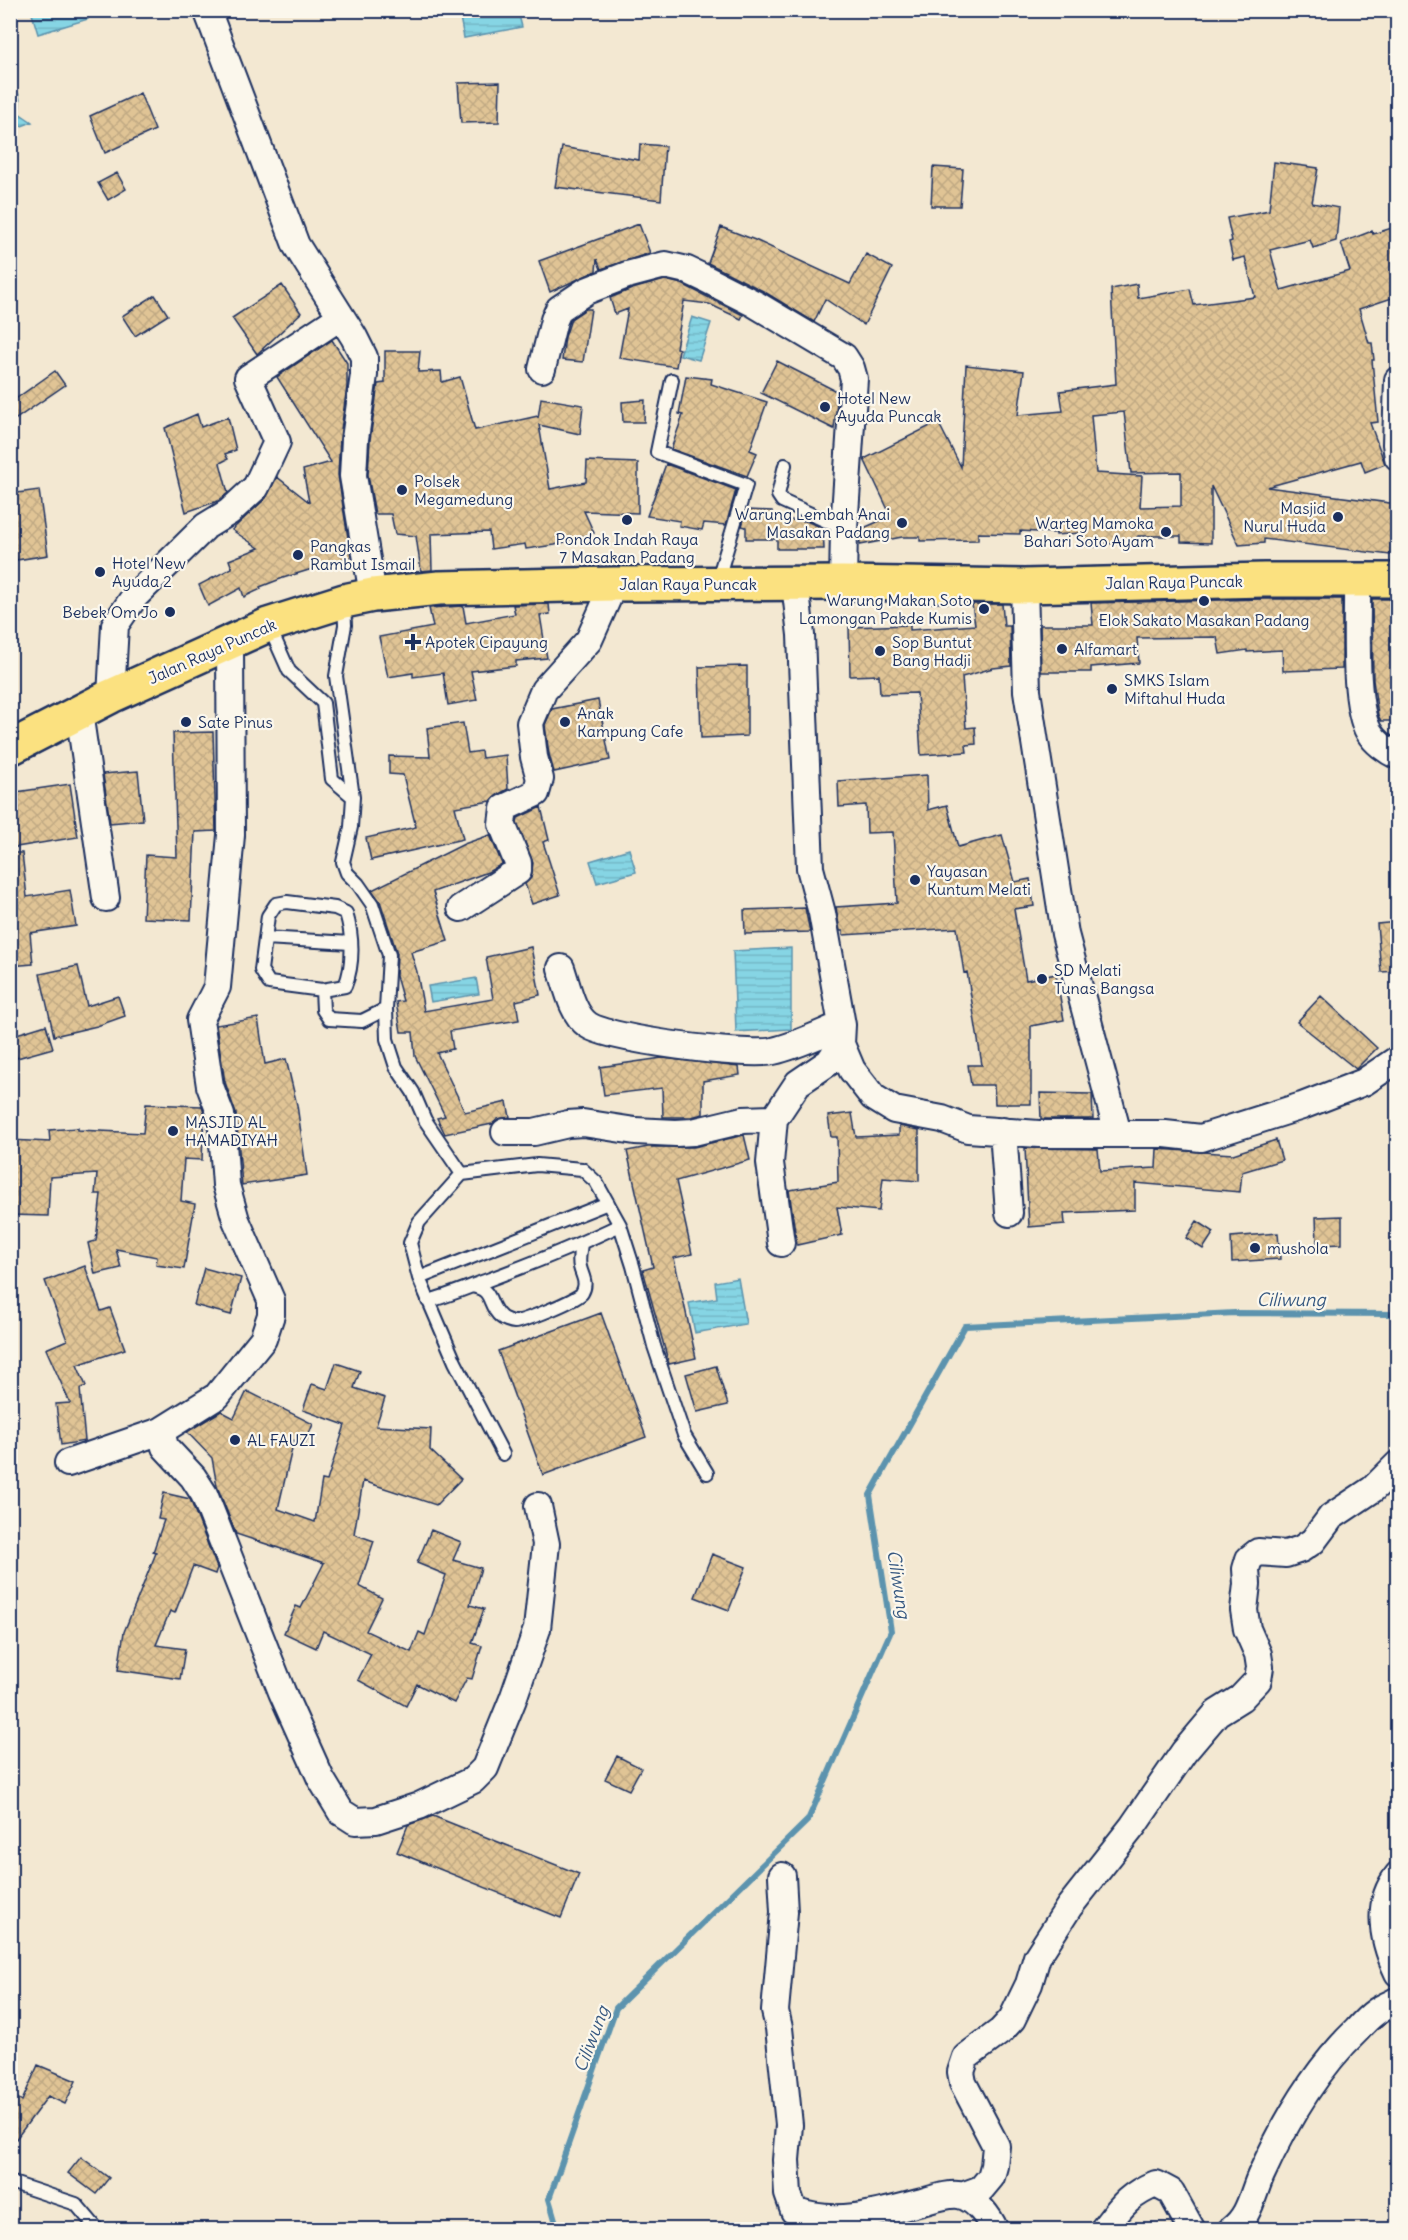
<svg xmlns="http://www.w3.org/2000/svg" width="1408" height="2240" font-family="Delius,sans-serif">
<style>
.water{fill:url(#water-rules);stroke:#5b93ae;stroke-width:1.5}
.lines{fill:none;stroke-linecap:round;stroke-linejoin:round}
.stream{stroke:#5b93ae;stroke-width:6}
.building{fill:url(#building-cross-hatch);stroke:#1b2f5e;stroke-width:1.5;fill-rule:evenodd}
.service-casing{stroke:#1b2f5e;stroke-width:16}
.minor-casing{stroke:#1b2f5e;stroke-width:30}
.trunk-casing{stroke:#1b2f5e;stroke-width:38}
.service{stroke:#fbf7ec;stroke-width:12}
.minor{stroke:#fbf7ec;stroke-width:26}
.trunk{stroke:#fbe180;stroke-width:33}
.poi-dot{fill:#1b2f5e;stroke:#fbf7ec;stroke-width:2}
.labels{text-anchor:middle;dominant-baseline:central;stroke-width:4.5;stroke-linejoin:round;paint-order:stroke}
.poi-label{font-size:16px;fill:#1b2f5e;stroke:#fbf7ec;text-anchor:start}
.street-label{font-size:16px;fill:#1b2f5e;stroke:#fbf7ec}
.water-label{font-size:18px;font-style:italic;fill:#365880;stroke:#fbf7ec}
</style>
<defs>
<pattern id="water-rules" width="6" height="5" patternUnits="userSpaceOnUse" patternTransform="scale(1.5)"><rect width="6" height="5" fill="#86d5e4"/><path d="M0 2.5h6" fill="none" stroke="#73b7c6"/></pattern>
<pattern id="building-cross-hatch" width="8" height="8" patternUnits="userSpaceOnUse" patternTransform="scale(1.5)"><rect width="8" height="8" fill="#e0c495"/><path d="M0 0l8 8M0 8l8-8" fill="none" stroke="#c0a983"/></pattern>
</defs>
<rect width="100%" height="100%" fill="#f3e8d2"/>
<filter id="ink" filterUnits="userSpaceOnUse"><feTurbulence type="fractalNoise" baseFrequency=".0167" numOctaves="2"/><feDisplacementMap in="SourceGraphic" scale="12" xChannelSelector="R" yChannelSelector="G"/><feConvolveMatrix kernelMatrix="1 2 1 2 8 2 1 2 1" color-interpolation-filters="sRGB"/></filter>
<g filter="url(#ink)">
<path class="water" d="M 468,10 L 518,11 L 522,27 L 464,38 L 459,12 Z
M 42,11 L 86,11 L 88,19 L 38,34 L 32,14 Z
M 11,86 C 22,93 20,101 19,113 L 32,122 L 14,129 L 11,133 Z
M 692,317 L 711,323 L 699,360 L 680,355 Z
M 629,849 L 636,872 L 597,883 L 590,861 Z
M 791,948 L 791,1029 L 736,1032 L 733,951 Z
M 476,978 L 479,994 L 431,1002 L 428,986 Z
M 738,1278 L 746,1324 L 695,1333 L 689,1303 L 717,1298 L 715,1282 Z"/>
<g class="lines">
<path class="stream" d="M 558,2230 L 549,2199 L 616,2008 L 808,1820 L 891,1631 L 870,1495 L 965,1326 L 1235,1313 L 1398,1314"/>
</g>
<path class="building" d="M 500,82 L 499,122 L 461,123 L 458,83 Z
M 140,93 L 155,130 L 105,153 L 90,116 Z
M 640,144 L 665,146 L 661,200 L 555,187 L 562,147 L 639,160 Z
M 1274,162 L 1318,168 L 1312,203 L 1339,208 L 1336,241 L 1313,248 L 1310,240 L 1270,250 L 1281,290 L 1350,271 L 1341,243 L 1372,231 L 1373,234 L 1398,226 L 1398,296 L 1359,309 L 1369,343 L 1372,343 L 1374,360 L 1372,360 L 1378,422 L 1370,423 L 1385,464 L 1365,472 L 1361,461 L 1267,487 L 1397,504 L 1390,555 L 1264,539 L 1264,543 L 1239,545 L 1211,486 L 1211,543 L 1181,542 L 1181,536 L 1138,536 L 1137,539 L 1118,539 L 1118,544 L 1099,543 L 1098,547 L 1080,545 L 1080,533 L 1056,535 L 1056,533 L 1020,531 L 1020,534 L 978,533 L 978,540 L 920,541 L 920,537 L 902,537 L 860,545 L 859,530 L 891,516 L 864,459 L 938,422 L 961,467 L 966,365 L 1024,371 L 1018,415 L 1063,411 L 1060,391 L 1116,384 L 1111,289 L 1137,284 L 1138,298 L 1190,289 L 1194,305 L 1255,297 L 1245,257 L 1233,260 L 1229,242 L 1232,241 L 1227,218 L 1269,210 ZM 1124,412 L 1131,473 L 1181,472 L 1181,506 L 1140,507 L 1142,476 L 1096,473 L 1091,415 Z
M 933,167 L 963,169 L 960,206 L 931,206 Z
M 117,173 L 126,189 L 108,200 L 98,183 Z
M 639,224 L 650,253 L 601,269 L 597,259 L 596,271 L 550,292 L 539,261 Z
M 721,227 L 755,240 L 850,284 L 866,254 L 892,268 L 864,325 L 825,299 L 814,322 L 763,291 L 708,263 Z
M 665,280 L 682,284 L 743,315 L 741,319 L 709,304 L 684,301 L 676,348 L 679,349 L 676,367 L 619,358 L 628,309 L 615,314 L 610,298 L 632,289 Z
M 282,285 L 301,313 L 257,354 L 232,318 Z
M 155,295 L 168,315 L 135,336 L 122,316 Z
M 586,309 L 591,309 L 583,362 L 562,360 L 565,337 L 571,319 Z
M 332,340 L 347,363 L 347,386 L 340,437 L 338,475 L 351,557 L 283,578 L 260,587 L 261,589 L 244,597 L 241,588 L 208,606 L 199,585 L 232,568 L 229,560 L 259,548 L 232,530 L 236,526 L 266,498 L 277,477 L 309,502 L 303,470 L 331,462 L 277,377 Z
M 385,351 L 420,351 L 418,372 L 441,371 L 442,382 L 460,377 L 475,430 L 538,416 L 538,418 L 541,398 L 583,405 L 580,434 L 539,425 L 550,489 L 586,482 L 587,461 L 638,463 L 638,513 L 584,511 L 594,533 L 555,545 L 526,549 L 525,544 L 491,549 L 489,532 L 431,534 L 432,570 L 421,571 L 416,536 L 395,534 L 391,514 L 375,514 L 368,475 L 370,440 L 378,384 L 385,383 Z
M 777,361 L 838,392 L 834,429 L 761,393 Z
M 55,371 L 65,385 L 10,423 L 10,403 Z
M 686,376 L 712,379 L 711,384 L 767,402 L 750,450 L 757,453 L 747,476 L 671,449 L 683,415 L 679,414 Z
M 645,400 L 644,422 L 623,422 L 622,402 Z
M 197,414 L 201,427 L 228,417 L 236,450 L 225,454 L 228,459 L 220,463 L 228,493 L 218,501 L 186,512 L 165,428 Z
M 666,464 L 736,490 L 726,525 L 704,523 L 702,530 L 679,526 L 680,521 L 647,516 Z
M 39,490 L 48,555 L 10,561 L 10,494 Z
M 747,510 L 772,511 L 772,519 L 806,521 L 823,528 L 824,549 L 777,549 L 777,539 L 746,539 L 746,527 L 742,526 Z
M 1264,599 L 1342,599 L 1342,669 L 1283,671 L 1282,650 L 1247,652 L 1247,650 L 1220,654 L 1217,637 L 1137,638 L 1139,663 L 1091,667 L 1091,672 L 1041,672 L 1040,625 L 1093,625 L 1091,603 Z
M 1372,599 L 1398,599 L 1398,615 L 1395,615 L 1394,690 L 1398,690 L 1398,721 L 1381,721 L 1378,715 L 1373,680 Z
M 549,604 L 550,614 L 540,615 L 547,658 L 516,661 L 516,666 L 471,671 L 477,700 L 448,705 L 443,673 L 413,677 L 413,673 L 388,677 L 379,637 L 433,627 L 429,608 L 463,606 L 466,623 L 515,614 L 513,605 Z
M 972,604 L 1002,604 L 1004,626 L 1010,626 L 1011,666 L 993,668 L 962,677 L 966,728 L 975,727 L 976,744 L 966,745 L 967,752 L 921,755 L 917,693 L 880,694 L 879,675 L 850,676 L 849,627 L 910,625 L 910,630 L 975,625 Z
M 747,666 L 747,736 L 701,738 L 699,667 Z
M 598,700 L 610,760 L 554,772 L 549,754 L 545,725 L 552,709 Z
M 463,723 L 468,753 L 481,751 L 482,758 L 506,755 L 508,789 L 497,795 L 491,801 L 455,807 L 463,839 L 371,860 L 366,838 L 416,827 L 403,775 L 389,774 L 389,756 L 430,757 L 427,728 Z
M 213,732 L 216,831 L 195,832 L 191,920 L 143,918 L 146,855 L 177,857 L 173,733 Z
M 138,771 L 143,820 L 110,823 L 103,774 Z
M 927,775 L 928,810 L 947,805 L 958,847 L 1002,835 L 1015,882 L 1030,879 L 1034,906 L 1014,909 L 1026,980 L 1056,974 L 1064,1020 L 1031,1026 L 1031,1104 L 995,1104 L 994,1085 L 971,1085 L 968,1065 L 982,1065 L 967,972 L 964,973 L 957,928 L 843,935 L 843,931 L 840,931 L 836,907 L 897,903 L 893,832 L 867,833 L 866,805 L 839,807 L 838,781 Z
M 70,784 L 78,837 L 10,848 L 10,793 Z
M 541,807 L 549,840 L 543,842 L 560,895 L 532,904 L 525,884 L 531,878 L 533,863 L 517,822 L 518,818 Z
M 490,835 L 502,864 L 488,872 L 433,892 L 448,941 L 411,952 L 417,972 L 424,1011 L 493,999 L 486,957 L 531,947 L 540,995 L 516,1001 L 519,1020 L 450,1031 L 453,1049 L 437,1053 L 465,1112 L 507,1102 L 510,1117 L 498,1119 L 492,1124 L 445,1134 L 437,1118 L 445,1116 L 415,1056 L 413,1032 L 401,1032 L 396,1002 L 403,1001 L 396,976 L 397,953 L 380,901 L 372,890 L 464,844 Z
M 10,853 L 22,853 L 27,897 L 70,890 L 76,926 L 30,933 L 33,964 L 10,966 Z
M 805,908 L 810,932 L 745,934 L 744,910 Z
M 1398,922 L 1398,971 L 1381,972 L 1377,924 Z
M 78,966 L 87,1006 L 118,996 L 125,1016 L 97,1026 L 54,1036 L 40,974 Z
M 1321,996 L 1377,1048 L 1356,1069 L 1297,1022 Z
M 258,1018 L 265,1064 L 286,1059 L 297,1105 L 307,1175 L 242,1185 L 236,1114 L 225,1082 L 216,1025 Z
M 46,1025 L 53,1048 L 17,1058 L 10,1036 Z
M 662,1058 L 739,1067 L 740,1075 L 703,1081 L 703,1114 L 691,1117 L 663,1117 L 662,1088 L 604,1095 L 600,1067 Z
M 1040,1093 L 1092,1094 L 1093,1119 L 1041,1119 Z
M 146,1104 L 202,1106 L 204,1112 L 202,1160 L 184,1159 L 181,1201 L 195,1204 L 184,1269 L 156,1265 L 157,1257 L 116,1249 L 121,1268 L 95,1274 L 88,1243 L 96,1241 L 101,1194 L 95,1194 L 97,1174 L 50,1177 L 48,1216 L 10,1215 L 10,1140 L 50,1142 L 49,1130 L 78,1128 L 78,1130 L 143,1133 Z
M 852,1113 L 856,1137 L 899,1135 L 899,1126 L 919,1130 L 919,1181 L 883,1178 L 879,1211 L 837,1207 L 842,1235 L 797,1245 L 789,1190 L 838,1182 L 837,1137 L 831,1137 L 828,1116 Z
M 744,1135 L 750,1160 L 676,1181 L 692,1254 L 674,1258 L 696,1358 L 669,1364 L 643,1270 L 653,1267 L 627,1151 L 648,1147 L 694,1147 Z
M 1276,1140 L 1282,1160 L 1242,1172 L 1240,1192 L 1135,1183 L 1135,1210 L 1064,1213 L 1065,1224 L 1029,1227 L 1025,1148 L 1098,1149 L 1100,1171 L 1156,1168 L 1157,1149 L 1233,1154 Z
M 1342,1216 L 1342,1244 L 1317,1245 L 1316,1217 Z
M 1197,1221 L 1214,1232 L 1203,1249 L 1186,1238 Z
M 1278,1233 L 1280,1259 L 1232,1262 L 1231,1237 Z
M 85,1266 L 101,1311 L 110,1308 L 125,1349 L 77,1365 L 86,1386 L 80,1389 L 85,1441 L 61,1445 L 56,1404 L 70,1403 L 46,1349 L 67,1340 L 45,1281 Z
M 204,1268 L 241,1278 L 231,1315 L 194,1305 Z
M 601,1313 L 646,1437 L 543,1475 L 498,1351 Z
M 336,1363 L 360,1371 L 354,1388 L 385,1398 L 376,1426 L 431,1429 L 430,1450 L 461,1479 L 436,1505 L 363,1481 L 354,1534 L 374,1541 L 359,1586 L 382,1598 L 366,1631 L 411,1652 L 419,1632 L 425,1635 L 446,1575 L 417,1563 L 431,1530 L 461,1542 L 453,1560 L 481,1568 L 470,1605 L 484,1609 L 472,1643 L 482,1646 L 472,1679 L 467,1678 L 454,1703 L 417,1684 L 406,1706 L 358,1680 L 371,1654 L 323,1631 L 316,1648 L 284,1633 L 296,1606 L 301,1608 L 324,1563 L 236,1534 L 217,1486 L 212,1458 L 187,1432 L 221,1411 L 234,1418 L 247,1391 L 313,1424 L 305,1444 L 294,1440 L 278,1509 L 315,1522 L 322,1480 L 327,1481 L 345,1425 L 303,1410 L 312,1384 L 327,1389 Z
M 716,1366 L 728,1405 L 697,1412 L 686,1374 Z
M 164,1493 L 190,1499 L 217,1568 L 215,1574 L 193,1566 L 175,1613 L 170,1611 L 156,1645 L 185,1649 L 180,1679 L 118,1670 L 124,1632 L 156,1553 L 153,1552 L 164,1520 L 158,1519 Z
M 712,1554 L 746,1567 L 729,1610 L 695,1597 Z
M 617,1756 L 641,1768 L 629,1790 L 605,1779 Z
M 433,1816 L 579,1874 L 561,1918 L 397,1852 L 408,1825 Z
M 38,2065 L 76,2081 L 65,2104 L 48,2096 L 10,2147 L 10,2093 L 22,2101 Z
M 81,2157 L 109,2178 L 96,2194 L 68,2173 Z"/>
<g class="lines">
<g class="service-casing">
<path id="service" d="M 672,380 L 657,452 L 746,485 L 717,582
M 785,465 L 778,495 L 782,501 L 844,529
M 269,626 L 289,671 L 323,703 L 332,779 L 353,797
M 287,902 L 335,908 L 346,913 C 353,936 354,964 345,986 L 322,990 L 269,983 L 261,970 L 268,916 L 276,904 Z
M 265,938 L 351,943
M 322,990 L 323,1010 L 329,1019 L 362,1021 L 386,1009 L 389,955 L 372,904 L 358,884 L 347,873 L 343,862 L 351,827 L 353,797 L 336,676 L 345,625 L 344,603
M 386,1009 L 387,1039 L 396,1067 L 413,1092 L 425,1120 L 462,1174 L 537,1165 L 582,1169 L 596,1182 L 620,1225 L 633,1266 L 654,1346 L 684,1435 L 707,1473
M 462,1174 L 419,1222 L 410,1243 L 419,1278 L 455,1362 L 503,1454
M 419,1278 L 608,1203
M 472,1286 C 495,1290 486,1304 501,1317 C 503,1319 511,1322 514,1322 C 522,1322 578,1300 582,1293 C 588,1283 582,1276 580,1267 C 578,1260 580,1251 581,1244
M 428,1301 C 448,1296 466,1288 485,1281 C 531,1264 576,1246 620,1225
M 10,2182 L 76,2204 L 98,2230"/>
</g>
<g class="minor-casing">
<path id="minor" d="M 207,10 L 296,245 L 354,337 L 364,357 L 364,375 L 355,439 L 353,476 L 373,595
M 542,369 L 554,320 L 559,309 L 586,291 L 627,275 L 665,265 L 687,270 L 706,279 L 755,304 L 844,357 L 851,368 L 854,379 L 844,529 L 843,583
M 1398,380 L 1396,444 L 1398,457
M 1357,580 C 1358,615 1352,704 1369,732 C 1375,742 1387,751 1398,756
M 230,643 L 231,835 L 217,987 L 200,1020 L 210,1086 L 221,1115 L 226,1185 L 236,1220 L 271,1300 L 271,1315 L 263,1339 L 217,1396 L 161,1431 L 165,1447 L 193,1477 L 204,1494 L 282,1692 L 321,1779 L 341,1812 L 355,1821 L 376,1820 L 419,1806 L 473,1780 L 485,1768 L 513,1699 L 537,1629 L 546,1544 L 538,1506
M 111,696 L 115,625 L 135,596 L 206,526 L 229,512 L 256,487 L 277,442 L 248,378 L 340,317
M 79,712 L 106,898
M 461,908 L 518,871 L 518,863 L 502,824 L 504,808 L 536,793 L 540,779 L 534,757 L 530,723 L 544,690 L 589,640 L 614,584
M 561,968 C 567,985 572,1014 588,1025 C 607,1039 747,1057 773,1051 C 796,1046 820,1034 842,1025
M 841,1044 L 852,1070 L 873,1097 L 894,1110 L 942,1119 L 968,1129 L 1039,1134 L 1118,1134 L 1065,934 L 1027,691 L 1024,586
M 1003,1131 L 1009,1213
M 505,1132 L 534,1132 L 568,1124 L 583,1123 L 635,1131 L 676,1133 L 693,1132 L 743,1120 L 774,1119
M 1118,1134 L 1165,1134 L 1201,1138 L 1302,1106 L 1364,1082 L 1398,1059
M 781,1243 L 770,1163 L 774,1119 L 798,1083 L 829,1062 L 841,1044 L 842,1025 L 822,913 L 810,868 L 801,635 L 795,584
M 68,1463 L 161,1431
M 1398,1875 C 1375,1904 1383,1941 1398,1973
M 782,1876 L 784,1912 L 775,2011 L 779,2028 L 789,2125 L 786,2160 L 788,2194 L 794,2211 C 836,2227 880,2213 922,2202 C 933,2199 952,2192 963,2196 C 977,2201 989,2217 995,2230
M 962,2196 L 981,2189 L 991,2177 L 994,2166 L 996,2146 L 963,2083 L 961,2072 L 966,2057 L 1001,2031 L 1012,2019 L 1029,1984 L 1037,1957 L 1069,1907 L 1133,1826 L 1184,1752 L 1217,1713 L 1241,1698 L 1258,1680 L 1260,1667 L 1258,1654 L 1247,1629 L 1244,1610 L 1247,1584 L 1246,1569 L 1249,1559 L 1258,1552 L 1286,1554 L 1301,1549 L 1313,1541 L 1331,1517 L 1373,1489 L 1398,1464
M 1103,2230 C 1120,2208 1129,2194 1156,2184 L 1171,2192 L 1192,2230
M 1231,2230 C 1250,2216 1252,2195 1261,2175 C 1285,2122 1315,2070 1357,2030 C 1363,2023 1370,2016 1377,2011 C 1383,2007 1391,2004 1398,2000"/>
</g>
<g class="trunk-casing">
<path id="trunk" d="M 10,748 L 111,696 L 268,625 L 344,601 L 373,595 L 439,588 L 614,584 L 843,583 L 1024,586 L 1264,580 L 1398,580"/>
</g>
<use href="#service" class="service"/>
<use href="#minor" class="minor"/>
<use href="#trunk" class="trunk"/>
</g>
</g>
<g class="poi-dot">
<circle cx="825" cy="407" r="6"/>
<circle cx="402" cy="490" r="6"/>
<circle cx="1338" cy="517" r="6"/>
<circle cx="627" cy="520" r="6"/>
<circle cx="902" cy="523" r="6"/>
<circle cx="1166" cy="532" r="6"/>
<circle cx="298" cy="555" r="6"/>
<circle cx="100" cy="572" r="6"/>
<circle cx="1204" cy="601" r="6"/>
<circle cx="984" cy="609" r="6"/>
<circle cx="170" cy="612" r="6"/>
<path d="M410 633h6v6h6v6h-6v6h-6v-6h-6v-6h6z"/>
<circle cx="1062" cy="649" r="6"/>
<circle cx="880" cy="651" r="6"/>
<circle cx="1112" cy="689" r="6"/>
<circle cx="186" cy="722" r="6"/>
<circle cx="565" cy="722" r="6"/>
<circle cx="915" cy="880" r="6"/>
<circle cx="1042" cy="979" r="6"/>
<circle cx="173" cy="1131" r="6"/>
<circle cx="1255" cy="1248" r="6"/>
<circle cx="235" cy="1440" r="6"/>
</g>
<g class="labels">
<g class="poi-label">
<text x="837" y="398">Hotel New<tspan x="837" dy="18">Ayuda Puncak</tspan></text>
<text x="414" y="481">Polsek<tspan x="414" dy="18">Megamedung</tspan></text>
<text x="1326" y="508" text-anchor="end">Masjid<tspan x="1326" dy="18">Nurul Huda</tspan></text>
<text x="890" y="514" text-anchor="end">Warung Lembah Anai<tspan x="890" dy="18">Masakan Padang</tspan></text>
<text x="1154" y="523" text-anchor="end">Warteg Mamoka<tspan x="1154" dy="18">Bahari Soto Ayam</tspan></text>
<text x="627" y="539" text-anchor="middle">Pondok Indah Raya<tspan x="627" dy="18">7 Masakan Padang</tspan></text>
<text x="310" y="546">Pangkas<tspan x="310" dy="18">Rambut Ismail</tspan></text>
<text x="112" y="563">Hotel New<tspan x="112" dy="18">Ayuda 2</tspan></text>
<text x="972" y="600" text-anchor="end">Warung Makan Soto<tspan x="972" dy="18">Lamongan Pakde Kumis</tspan></text>
<text x="158" y="612" text-anchor="end">Bebek Om Jo</text>
<text x="1204" y="620" text-anchor="middle">Elok Sakato Masakan Padang</text>
<text x="425" y="642">Apotek Cipayung</text>
<text x="892" y="642">Sop Buntut<tspan x="892" dy="18">Bang Hadji</tspan></text>
<text x="1074" y="649">Alfamart</text>
<text x="1124" y="680">SMKS Islam<tspan x="1124" dy="18">Miftahul Huda</tspan></text>
<text x="577" y="713">Anak<tspan x="577" dy="18">Kampung Cafe</tspan></text>
<text x="198" y="722">Sate Pinus</text>
<text x="927" y="871">Yayasan<tspan x="927" dy="18">Kuntum Melati</tspan></text>
<text x="1054" y="970">SD Melati<tspan x="1054" dy="18">Tunas Bangsa</tspan></text>
<text x="185" y="1122">MASJID AL<tspan x="185" dy="18">HAMADIYAH</tspan></text>
<text x="1267" y="1248">mushola</text>
<text x="247" y="1440">AL FAUZI</text>
</g>
<g class="street-label">
<text transform="translate(1174 582) rotate(-1)">Jalan Raya Puncak</text>
<text x="688" y="584">Jalan Raya Puncak</text>
<text transform="translate(212 651) rotate(-24)">Jalan Raya Puncak</text>
</g>
<g class="water-label">
<text x="1291" y="1299">Ciliwung</text>
<text transform="translate(899 1584) rotate(81)">Ciliwung</text>
<text transform="translate(591 2039) rotate(-69)">Ciliwung</text>
</g>
</g>
<rect width="1408" height="2240" fill="none" stroke="#fbf7ec" stroke-width="36"/>
<rect x="18" y="18" width="1372" height="2204" fill="none" stroke="#1b2f5e" stroke-width="2" filter="url(#ink)"/>
</svg>
